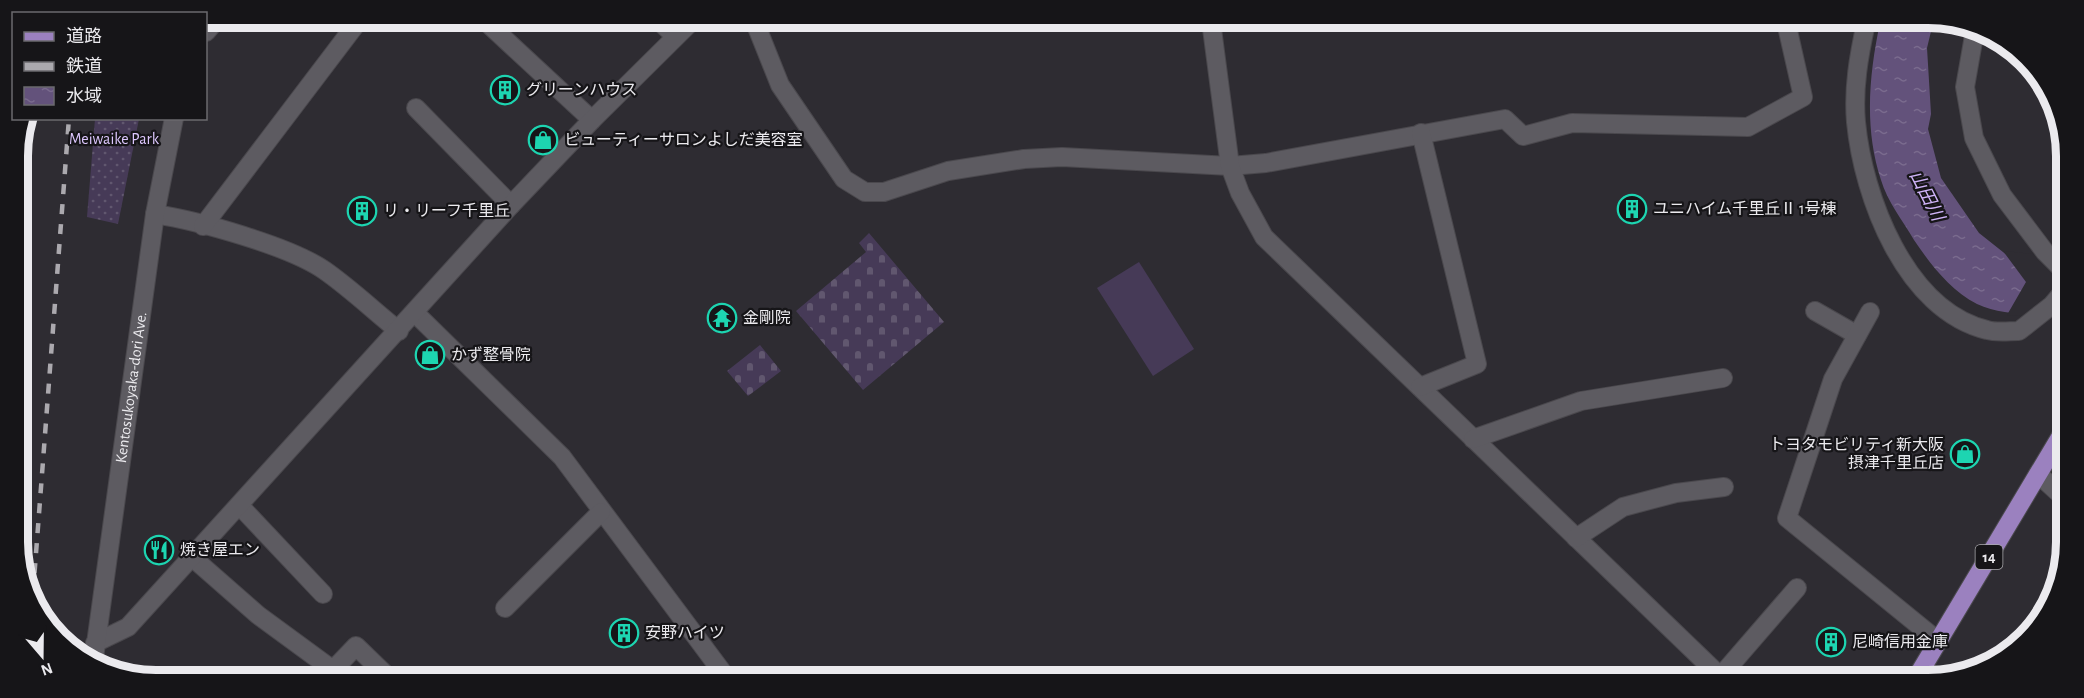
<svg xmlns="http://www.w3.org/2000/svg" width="2084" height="698" font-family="'Alegreya Sans','Noto Sans JP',sans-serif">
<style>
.grass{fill:#463a57}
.cemetery{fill:url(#cemetery-stones)}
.park{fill:url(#park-dots)}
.water{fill:url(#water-ripples)}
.pier{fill:#2e2c32}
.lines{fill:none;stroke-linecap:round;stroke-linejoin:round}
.minor-casing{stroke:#4a484d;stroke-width:20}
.major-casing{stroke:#4a484d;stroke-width:20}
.minor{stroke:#5d5b61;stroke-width:18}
.major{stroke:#9b81bf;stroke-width:18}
.rail{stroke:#aba9ae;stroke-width:4.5;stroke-dasharray:10 10;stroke-linecap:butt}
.labels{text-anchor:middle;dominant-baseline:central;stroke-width:4.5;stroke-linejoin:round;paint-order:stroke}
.shield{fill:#161518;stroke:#abaaae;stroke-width:1.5}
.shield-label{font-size:15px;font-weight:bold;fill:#ebeaee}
.poi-label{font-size:16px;fill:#ebeaee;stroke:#161518;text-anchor:start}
.park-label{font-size:16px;fill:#ddc7fe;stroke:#161518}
.street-label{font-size:16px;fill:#ebeaee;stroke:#161518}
.water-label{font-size:18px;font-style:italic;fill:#cfb4f8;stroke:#161518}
.rim{fill:none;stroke:#ebeaee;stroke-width:8}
</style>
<defs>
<pattern id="cemetery-stones" width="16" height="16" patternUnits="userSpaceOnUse" patternTransform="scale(1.5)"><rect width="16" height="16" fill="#463a57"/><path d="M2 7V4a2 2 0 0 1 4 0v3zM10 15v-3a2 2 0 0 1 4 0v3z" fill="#61576f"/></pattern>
<pattern id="park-dots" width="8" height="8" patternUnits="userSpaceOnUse" patternTransform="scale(1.5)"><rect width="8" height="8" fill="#463a57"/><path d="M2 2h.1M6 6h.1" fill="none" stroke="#61576f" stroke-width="1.8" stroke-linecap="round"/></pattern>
<pattern id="water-ripples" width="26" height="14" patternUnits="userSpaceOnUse" patternTransform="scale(1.5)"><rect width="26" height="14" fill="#63527b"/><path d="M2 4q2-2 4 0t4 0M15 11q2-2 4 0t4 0" fill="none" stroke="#7a6b8e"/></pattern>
</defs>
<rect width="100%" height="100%" fill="#2e2c32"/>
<path class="grass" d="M 1139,262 L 1194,349 L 1153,376 L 1097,288 Z"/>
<path class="cemetery" d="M 869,233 L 944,322 L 863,390 L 796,311 L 866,252 L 859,243 Z
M 760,345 L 781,371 L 748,396 L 727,371 Z"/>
<path class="park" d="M 95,119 L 139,119 L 118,224 L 87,217 Z"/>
<path class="water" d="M 1880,23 L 1933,23 L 1927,48 L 1931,114 L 1928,129 L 1941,178 L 1979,233 L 2008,256 L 2062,315 C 2034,314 2003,316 1977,304 C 1950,290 1931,265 1914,240 C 1903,221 1887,201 1881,180 C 1864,129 1869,74 1880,23 Z"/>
<path class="pier" d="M 2003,251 L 2063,257 L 2062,318 L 2007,315 L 2026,282 Z"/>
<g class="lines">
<g class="minor-casing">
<g id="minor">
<path d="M 483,19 L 592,120"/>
<path d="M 657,19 L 675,36"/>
<path d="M 754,20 L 780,85 L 844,179 L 865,192 L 884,192 L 948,171 L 1024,159 L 1062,157 L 1230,166 L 1266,163 L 1505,119 L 1523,136 L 1572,123 L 1748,127 L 1803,97 L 1786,22"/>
<path d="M 1211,21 L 1230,166 L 1240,193 L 1264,237 L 1723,679"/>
<path d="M 1866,23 C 1859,55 1853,88 1856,122 C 1863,196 1905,310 1987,330 C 1997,333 2009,331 2019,331 L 2052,305 L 2063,292"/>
<path d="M 1975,30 L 1965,87 L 1974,138 L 2002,195 L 2045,252 L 2063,270"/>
<path d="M 206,32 L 218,18"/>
<path d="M 416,108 L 511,205"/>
<path d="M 155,214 C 199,221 289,246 324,270 C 350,288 374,311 399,331"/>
<path d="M 203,226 L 360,19"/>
<path d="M 1815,311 L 1857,335"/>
<path d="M 1870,312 L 1833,379 L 1787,518 L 1938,641"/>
<path d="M 415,313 L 562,457 L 726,677"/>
<path d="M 1420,387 L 1477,364 L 1421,133"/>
<path d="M 1473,439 L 1581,401 L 1723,378"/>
<path d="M 2038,474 L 2062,496"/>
<path d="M 240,506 L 323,594"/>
<path d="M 1576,538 L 1623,507 L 1676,493 L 1724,487"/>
<path d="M 193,558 L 258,615 L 333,670 L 356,646 L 387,676"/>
<path d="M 505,608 L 601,512"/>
<path d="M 95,643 L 128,627 L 511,205 L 592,120 L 694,19"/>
<path id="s1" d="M 94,658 L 155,214 L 174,118"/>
<path d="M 1720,677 L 1797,588"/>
</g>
</g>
<g class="major-casing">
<path id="major" d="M 1915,680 L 2062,434"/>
</g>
<use href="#minor" class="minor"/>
<use href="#major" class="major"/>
<path class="rail" d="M 33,593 L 69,118"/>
</g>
<defs>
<g id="building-ring" transform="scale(1.5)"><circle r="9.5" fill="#161518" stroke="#1dd5b1" stroke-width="1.5"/><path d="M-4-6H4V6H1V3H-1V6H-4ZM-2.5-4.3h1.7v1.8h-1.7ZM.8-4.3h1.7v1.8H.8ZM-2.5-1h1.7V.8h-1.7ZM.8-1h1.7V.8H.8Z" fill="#1dd5b1"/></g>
<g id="shop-ring" transform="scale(1.5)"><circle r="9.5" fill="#161518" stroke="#1dd5b1" stroke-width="1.5"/><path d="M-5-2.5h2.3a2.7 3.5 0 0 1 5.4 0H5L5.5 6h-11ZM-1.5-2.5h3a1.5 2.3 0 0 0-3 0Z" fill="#1dd5b1"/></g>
<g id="temple-ring" transform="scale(1.5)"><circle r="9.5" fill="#161518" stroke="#1dd5b1" stroke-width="1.5"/><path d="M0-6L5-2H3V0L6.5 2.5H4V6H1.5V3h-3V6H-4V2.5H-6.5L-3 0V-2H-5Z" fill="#1dd5b1"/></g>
<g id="restaurant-ring" transform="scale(1.5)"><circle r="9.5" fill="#161518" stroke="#1dd5b1" stroke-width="1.5"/><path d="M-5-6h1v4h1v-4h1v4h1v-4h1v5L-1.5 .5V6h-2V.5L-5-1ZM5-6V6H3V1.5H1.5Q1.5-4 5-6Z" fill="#1dd5b1"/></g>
</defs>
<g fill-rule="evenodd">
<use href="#building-ring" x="505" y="90"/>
<use href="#shop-ring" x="543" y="140"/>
<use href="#building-ring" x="1632" y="209"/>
<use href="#building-ring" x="362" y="211"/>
<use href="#temple-ring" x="722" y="318"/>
<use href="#shop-ring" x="430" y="355"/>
<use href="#shop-ring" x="1965" y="454"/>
<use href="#restaurant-ring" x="159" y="550"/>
<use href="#building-ring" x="624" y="633"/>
<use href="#building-ring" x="1831" y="642"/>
</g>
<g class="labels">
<rect class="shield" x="1975.5" y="545" width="27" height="24" rx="4.5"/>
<g class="shield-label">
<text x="1989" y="557">14</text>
</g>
<g class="poi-label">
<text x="526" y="90">グリーンハウス</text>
<text x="564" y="140">ビューティーサロンよしだ美容室</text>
<text x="1653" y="209">ユニハイム千里丘Ⅱ 1号棟</text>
<text x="383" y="211">リ・リーフ千里丘</text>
<text x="743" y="318">金剛院</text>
<text x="451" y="355">かず整骨院</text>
<text x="1944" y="445" text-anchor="end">トヨタモビリティ新大阪<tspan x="1944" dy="18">摂津千里丘店</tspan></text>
<text x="180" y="550">焼き屋エン</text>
<text x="645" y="633">安野ハイツ</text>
<text x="1852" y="642">尼崎信用金庫</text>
</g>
<g class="park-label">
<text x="114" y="139">Meiwaike Park</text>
</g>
<g class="street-label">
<text stroke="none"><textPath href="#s1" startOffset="273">Kentosukoyaka-dori Ave.</textPath></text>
</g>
<g class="water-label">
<text transform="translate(1926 196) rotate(63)">山田川</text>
</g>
</g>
<path d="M0 0H2084V698H0ZM156 28H1928A128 128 0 0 1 2056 156V542A128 128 0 0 1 1928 670H156A128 128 0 0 1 28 542V156A128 128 0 0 1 156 28Z" fill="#161518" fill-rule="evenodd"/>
<path class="rim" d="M156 28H1928A128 128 0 0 1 2056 156V542A128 128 0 0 1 1928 670H156A128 128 0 0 1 28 542V156A128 128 0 0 1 156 28Z"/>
<rect x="12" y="12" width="195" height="108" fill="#161518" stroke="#6b6a6e" stroke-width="1.5"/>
<rect x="24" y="32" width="30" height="9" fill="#9b81bf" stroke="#6b6a6e" stroke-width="1.5"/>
<text x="66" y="42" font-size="18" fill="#ebeaee">道路</text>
<rect x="24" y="62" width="30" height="9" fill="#aba9ae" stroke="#6b6a6e" stroke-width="1.5"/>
<text x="66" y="72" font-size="18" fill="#ebeaee">鉄道</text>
<rect x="24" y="87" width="30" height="18" fill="url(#water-ripples)" stroke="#6b6a6e" stroke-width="1.5"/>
<text x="66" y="102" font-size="18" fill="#ebeaee">水域</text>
<g transform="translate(42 656) rotate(160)" stroke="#161518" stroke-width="4.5" paint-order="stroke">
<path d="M0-4.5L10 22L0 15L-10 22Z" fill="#ebeaee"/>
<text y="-9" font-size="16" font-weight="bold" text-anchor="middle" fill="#ebeaee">N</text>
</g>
</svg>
